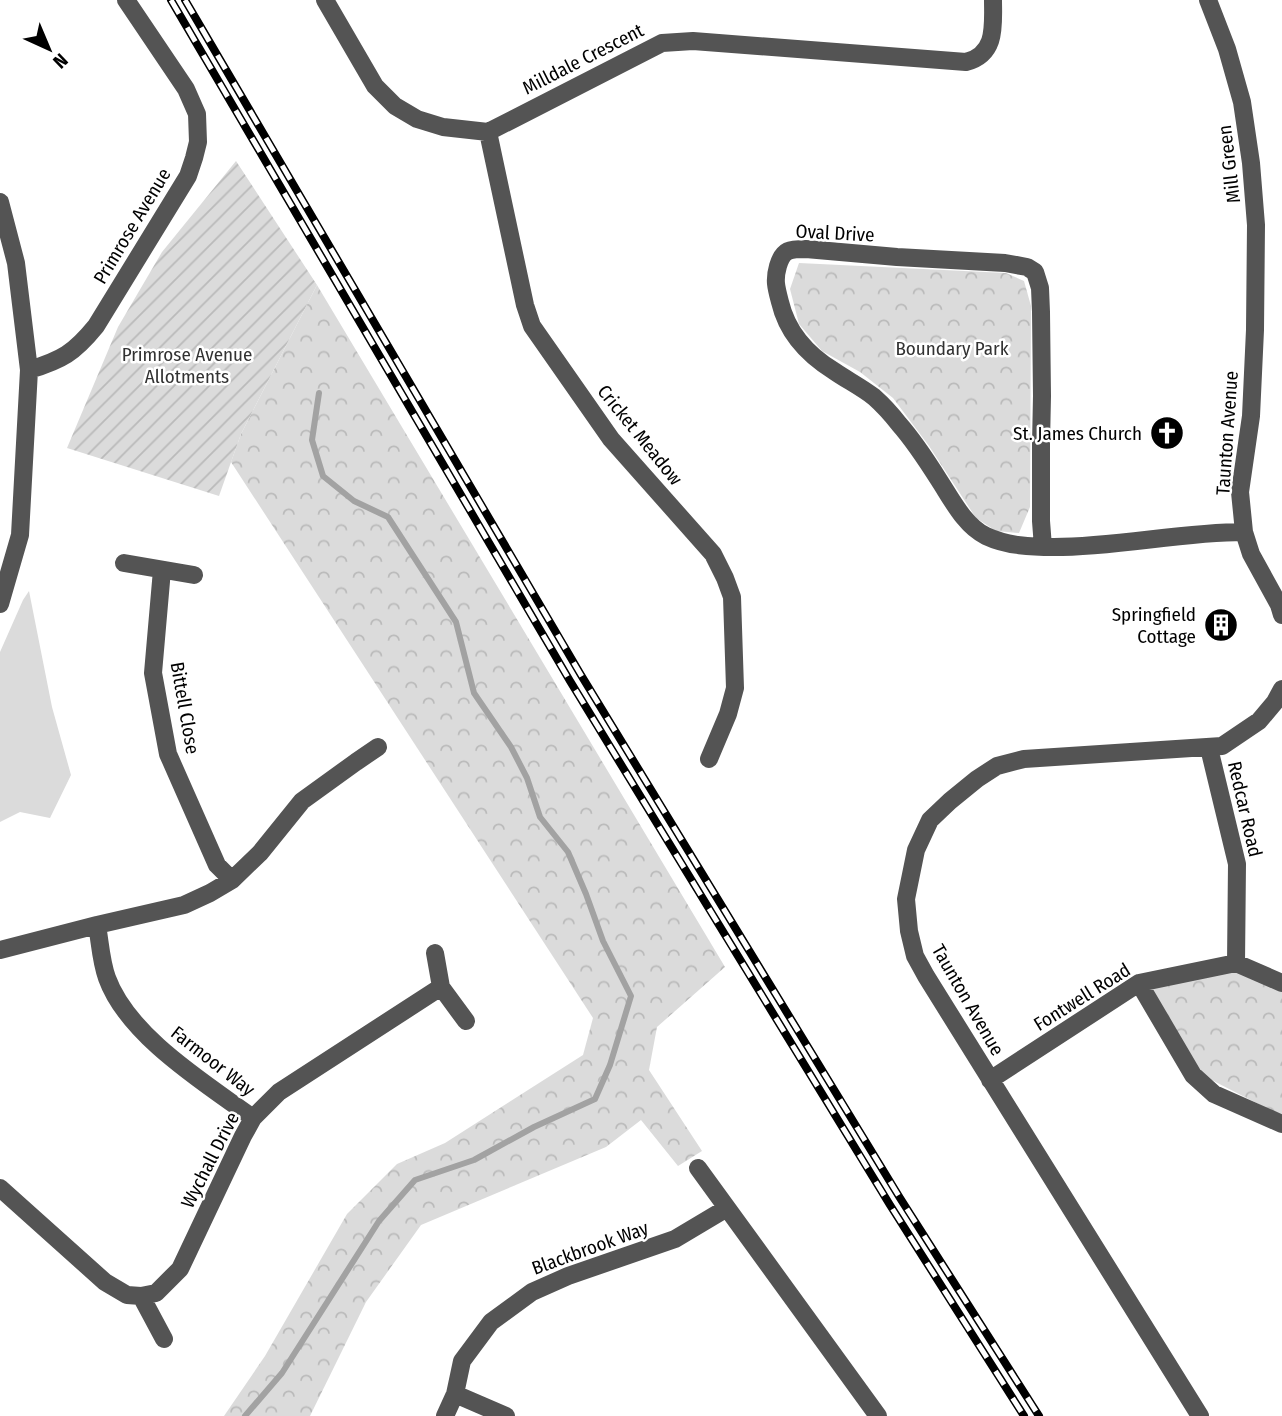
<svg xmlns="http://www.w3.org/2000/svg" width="1282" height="1416" font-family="'Fira Sans Condensed',sans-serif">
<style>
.grass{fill:#dbdbdb}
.park{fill:url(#park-crowns)}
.garden{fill:url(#garden-furrows)}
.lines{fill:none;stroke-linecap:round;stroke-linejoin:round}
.stream{stroke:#a2a2a2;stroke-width:6}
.minor{stroke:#545454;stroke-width:18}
.rail-casing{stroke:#000;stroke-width:8}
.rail{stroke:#fff;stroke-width:5;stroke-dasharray:16;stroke-linecap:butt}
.labels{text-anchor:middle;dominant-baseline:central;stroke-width:5;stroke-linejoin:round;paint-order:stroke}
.street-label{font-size:19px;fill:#000;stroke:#fff}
.park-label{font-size:19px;fill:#323232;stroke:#fff}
.poi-label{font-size:19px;fill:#000;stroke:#fff;text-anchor:end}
</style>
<defs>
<pattern id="park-crowns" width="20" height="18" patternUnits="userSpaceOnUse" patternTransform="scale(1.75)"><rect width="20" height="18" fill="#dbdbdb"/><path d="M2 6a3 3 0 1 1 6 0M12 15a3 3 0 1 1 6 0" fill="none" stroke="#bababa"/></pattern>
<pattern id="garden-furrows" width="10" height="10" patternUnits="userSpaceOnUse" patternTransform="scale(1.75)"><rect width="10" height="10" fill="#dbdbdb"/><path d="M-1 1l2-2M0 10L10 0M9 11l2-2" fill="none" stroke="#bababa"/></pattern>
</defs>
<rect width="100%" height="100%" fill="#fff"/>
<path class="grass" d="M 29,591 L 52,707 L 71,775 L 50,818 L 20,812 L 0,822 L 0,652 L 23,600 Z"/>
<path class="park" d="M 799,263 L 1006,273 L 1024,281 L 1031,306 L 1030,507 L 1019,533 L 996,531 L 976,518 L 929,446 L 893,398 L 860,372 L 822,351 L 799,324 L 790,289 Z
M 317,285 L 725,967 L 657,1027 L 649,1070 L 702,1151 L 678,1166 L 641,1120 L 606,1147 L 421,1225 L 366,1302 L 310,1416 L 224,1416 L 265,1356 L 347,1214 L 397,1164 L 445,1143 L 583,1055 L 593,1018 L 231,462 L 241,434 Z
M 1238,970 L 1282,990 L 1282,1116 L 1198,1073 L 1149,989 Z"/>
<path class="garden" d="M 236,161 L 317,285 L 241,434 L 219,496 L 67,448 L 118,327 L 162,252 Z"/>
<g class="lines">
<path class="stream" d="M 245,1416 L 282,1373 L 379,1221 L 415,1180 L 474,1160 L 534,1127 L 595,1099 L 610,1065 L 631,996 L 603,941 L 586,894 L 568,852 L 540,817 L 527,778 L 511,747 L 474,693 L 456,622 L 388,517 L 354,501 L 323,476 L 312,440 L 319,393"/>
<path class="minor" d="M 325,0 L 375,86 L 395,106 L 417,119 L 443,127 L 488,132 L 662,43 L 693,41 L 966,62 C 997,54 993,25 993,0
M 1208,0 L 1227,49 L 1242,102 L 1251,163 L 1256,225 L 1255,330 L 1251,416 L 1240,492 L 1244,532 L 1251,554 L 1279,605 L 1282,615
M 488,132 L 525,305 L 532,326 L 611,439 L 713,554 L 725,578 L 732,597 L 735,688 L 728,714 L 709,759
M 0,202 L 16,263 L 29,370 L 20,535 L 0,604
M 29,370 C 62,360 74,353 96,326 L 188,176 L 194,158 L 198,142 L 197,114 L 186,89 L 126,0
M 1043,547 L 1041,521 L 1041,444 L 1042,396 L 1041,312 L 1040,288 L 1035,272 L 1027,267 L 1005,263 L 897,257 L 806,249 C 790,249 783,249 778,266 C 774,280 776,287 780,302 C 787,332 808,355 834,371 C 847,380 861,387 874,397 C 883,405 892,415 899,424 C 914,441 927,461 939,480 C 952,500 965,526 986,536 C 1007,546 1032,547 1054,547 C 1118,547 1181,532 1244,532
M 124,563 L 194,575
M 162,570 L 153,673 L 168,754 L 217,865 L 232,880
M 1209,748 L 1237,864 L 1236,963
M 97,925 C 100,942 101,962 107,978 C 128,1036 205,1083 253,1118
M 0,950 L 97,925 L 184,905 L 210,893 L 232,880 L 260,853 L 302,801 L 356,762 L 378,747
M 435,953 L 441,987 L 466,1021
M 1139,983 L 1193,1075 L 1214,1094 L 1282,1124
M 990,1080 L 1139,983 L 1236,963 L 1282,983
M 698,1168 L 878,1416
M 0,1188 L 105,1282 L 127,1295 L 141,1296 L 156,1293 L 180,1269 L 243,1136 L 253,1118 L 279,1092 L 441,987
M 141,1296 L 164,1339
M 455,1394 L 506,1416
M 445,1416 L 455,1394 L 462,1361 L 491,1322 L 532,1292 L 568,1276 L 675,1239 L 727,1208
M 1200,1416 L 926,976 L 915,956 L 909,931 L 906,899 L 916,850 L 930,820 L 950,801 L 977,779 L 997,766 L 1024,759 L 1222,746 L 1259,721 L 1275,702 L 1282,689"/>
<g class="rail-casing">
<path id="rail" d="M 171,0 L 570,681 L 890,1205 L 1024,1416
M 185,0 L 581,675 L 900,1198 L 1039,1416"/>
</g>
<use href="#rail" class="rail"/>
</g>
<defs>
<g id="church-disc" transform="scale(1.75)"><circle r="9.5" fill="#000" stroke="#fff"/><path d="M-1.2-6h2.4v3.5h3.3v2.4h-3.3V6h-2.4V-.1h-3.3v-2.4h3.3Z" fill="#fff"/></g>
<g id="building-disc" transform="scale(1.75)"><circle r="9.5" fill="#000" stroke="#fff"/><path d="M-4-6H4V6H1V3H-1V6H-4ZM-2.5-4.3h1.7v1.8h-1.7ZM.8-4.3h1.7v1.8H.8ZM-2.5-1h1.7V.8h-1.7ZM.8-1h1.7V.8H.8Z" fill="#fff"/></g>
</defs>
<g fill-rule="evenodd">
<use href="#church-disc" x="1167" y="433"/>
<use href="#building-disc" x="1221" y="625"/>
</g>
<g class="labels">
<g class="street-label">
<text transform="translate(583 59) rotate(-27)">Milldale Crescent</text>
<text transform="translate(1229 164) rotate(-97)">Mill Green</text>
<text transform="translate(132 226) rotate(-59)">Primrose Avenue</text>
<text transform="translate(835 233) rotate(3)">Oval Drive</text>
<text transform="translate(1227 433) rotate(-86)">Taunton Avenue</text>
<text transform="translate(640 435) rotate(51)">Cricket Meadow</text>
<text transform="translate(185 708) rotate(80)">Bittell Close</text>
<text transform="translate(1245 809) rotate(77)">Redcar Road</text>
<text transform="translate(1082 997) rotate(-32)">Fontwell Road</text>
<text transform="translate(968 1000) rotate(60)">Taunton Avenue</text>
<text transform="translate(213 1061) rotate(38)">Farmoor Way</text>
<text transform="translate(210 1160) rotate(-63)">Wychall Drive</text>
<text transform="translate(590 1248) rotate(-20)">Blackbrook Way</text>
</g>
<g class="park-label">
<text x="952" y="348">Boundary Park</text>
<text x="187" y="354">Primrose Avenue<tspan x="187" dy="22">Allotments</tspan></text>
</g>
<g class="poi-label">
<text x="1142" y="433">St. James Church</text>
<text x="1196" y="614">Springfield<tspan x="1196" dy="22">Cottage</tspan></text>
</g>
</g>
<g transform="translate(49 49) rotate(136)" stroke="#ffffff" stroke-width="5" paint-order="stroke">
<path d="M0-5L12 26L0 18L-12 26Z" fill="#000000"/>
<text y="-10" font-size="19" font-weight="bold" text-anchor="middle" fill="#000000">N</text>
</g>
</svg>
